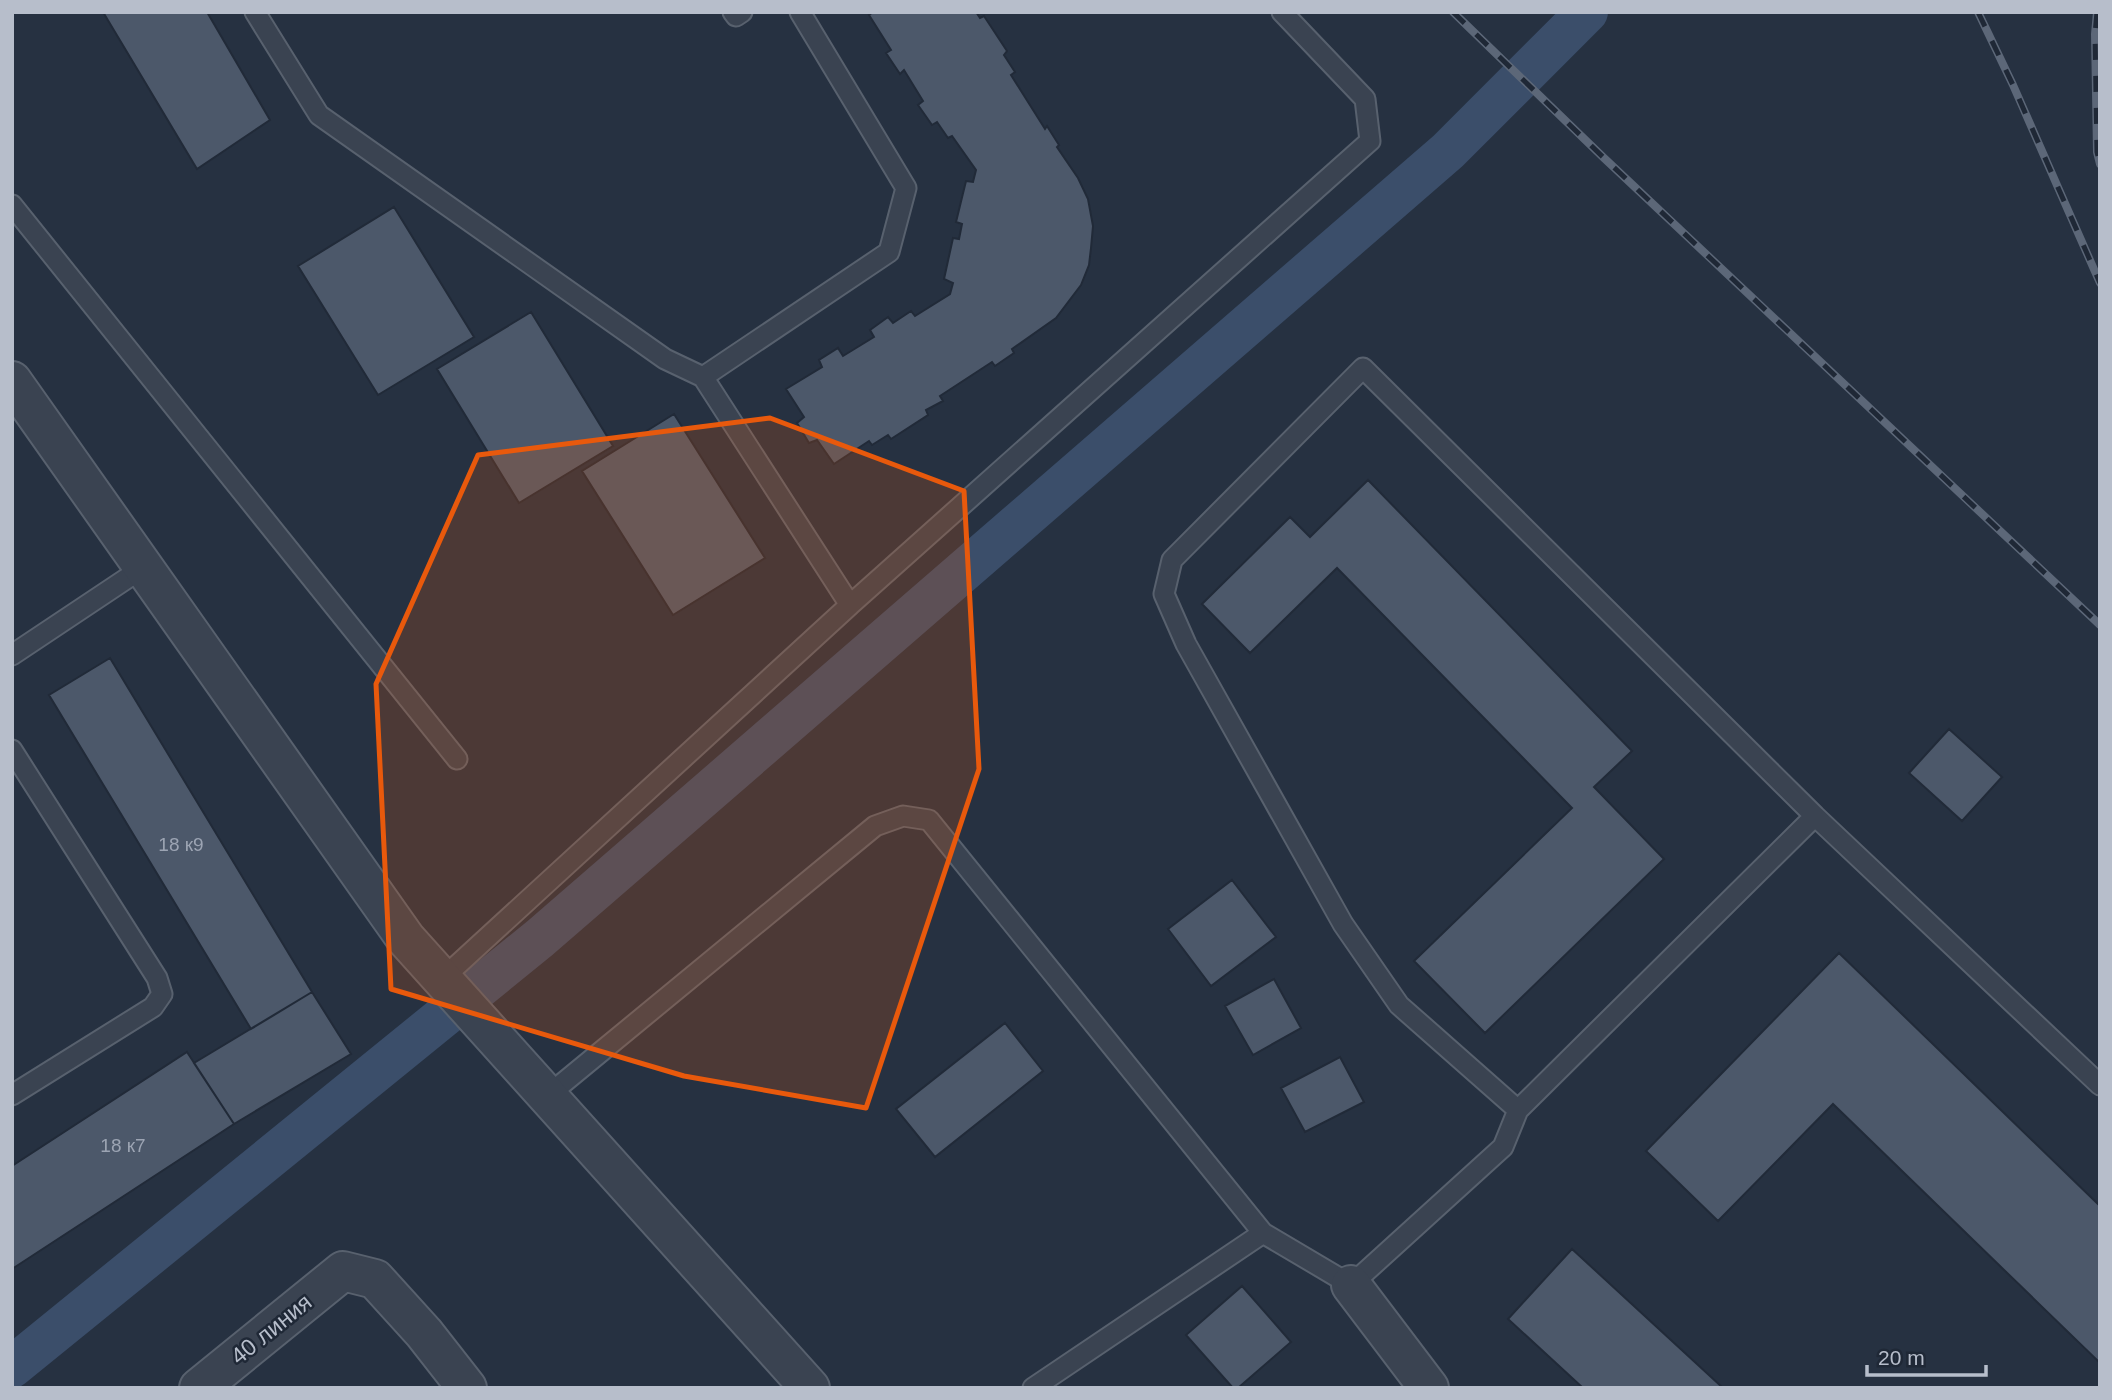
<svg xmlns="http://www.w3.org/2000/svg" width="2112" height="1400" font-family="Helvetica,sans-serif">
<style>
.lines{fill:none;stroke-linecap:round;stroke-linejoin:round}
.canal{stroke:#3b4e6a;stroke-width:42}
.building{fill:#4c586a;stroke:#212a38;stroke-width:2}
.service-casing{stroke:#58616e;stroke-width:23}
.minor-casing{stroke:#58616e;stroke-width:42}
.service{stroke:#3a4351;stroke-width:19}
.minor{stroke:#3a4351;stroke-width:38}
.rail-casing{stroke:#5c6778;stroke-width:8}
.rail{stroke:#1f2836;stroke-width:5;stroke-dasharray:16;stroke-linecap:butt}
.marked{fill:#e8590c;fill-opacity:0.2;stroke:#e8590c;stroke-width:5;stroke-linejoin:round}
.labels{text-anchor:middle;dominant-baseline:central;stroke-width:5;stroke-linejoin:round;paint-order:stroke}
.number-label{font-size:19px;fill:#9ca4b3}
.street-label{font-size:23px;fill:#b7becb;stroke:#1f2836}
</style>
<rect width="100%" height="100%" fill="#263141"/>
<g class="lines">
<path class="canal" d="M 12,1367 L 540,938 L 1448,151 L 1587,12"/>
</g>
<path class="building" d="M 103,12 L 207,12 L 270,120 L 197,169 Z
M 873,12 L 976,12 L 980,18 L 984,16 L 1007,51 L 1004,55 L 1015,72 L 1011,75 L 1045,129 L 1047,126 L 1059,145 L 1057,147 L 1078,178 L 1088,199 L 1093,226 L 1091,248 L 1089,265 L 1081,285 L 1056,318 L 1012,349 L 1014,353 L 995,366 L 992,362 L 940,396 L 943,401 L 926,410 L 928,415 L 891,439 L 888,435 L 872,445 L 869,441 L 834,464 L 817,440 L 809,443 L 797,423 L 804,417 L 786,389 L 822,367 L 819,360 L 838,348 L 843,356 L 874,337 L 870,330 L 888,317 L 893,323 L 911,311 L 915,316 L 950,294 L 953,283 L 944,279 L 953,238 L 959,239 L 962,224 L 956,222 L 966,181 L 973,182 L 976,170 L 952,136 L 948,138 L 937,122 L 932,125 L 918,105 L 923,101 L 904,70 L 900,74 L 886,53 L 891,50 L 869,15 Z
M 394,207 L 474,337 L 378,395 L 298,266 Z
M 531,312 L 613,446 L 519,503 L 437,369 Z
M 674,414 L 765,558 L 673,615 L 582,471 Z
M 1368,480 L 1632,751 L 1594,787 L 1664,859 L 1485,1033 L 1414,961 L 1572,808 L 1337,568 L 1250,653 L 1202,604 L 1290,517 L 1310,537 Z
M 110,658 L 312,992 L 251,1029 L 49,695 Z
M 1949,729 L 2002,777 L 1962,821 L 1909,773 Z
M 1232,880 L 1276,937 L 1211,986 L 1168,929 Z
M 1839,953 L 2100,1206 L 2100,1363 L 1833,1104 L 1718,1221 L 1646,1151 Z
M 1274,979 L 1301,1028 L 1253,1055 L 1225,1006 Z
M 312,992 L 351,1054 L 234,1124 L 194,1063 Z
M 1005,1023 L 1043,1071 L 935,1157 L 896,1109 Z
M 187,1052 L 234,1124 L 12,1269 L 12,1166 Z
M 1340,1057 L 1364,1102 L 1305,1132 L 1281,1088 Z
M 1572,1249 L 1723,1388 L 1583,1388 L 1508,1319 Z
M 1242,1286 L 1291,1342 L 1238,1388 L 1233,1388 L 1186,1335 Z"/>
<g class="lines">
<g class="service-casing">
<path id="service" d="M 255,12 L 319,115 L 665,359 L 703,377 L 850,605 L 442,979
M 733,12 L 736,16 L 742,12
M 12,205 L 457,759
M 703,377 L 889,252 L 906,188 L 800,12
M 850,605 L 1370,141 L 1365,99 L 1282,12
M 12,655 L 144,567
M 12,750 L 157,978 L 162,994 L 153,1007 L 12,1095
M 546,1097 L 875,826 L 903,816 L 929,820 L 1263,1233
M 1518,1110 L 1399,1005 L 1343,924 L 1186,644 L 1164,594 L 1172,560 L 1363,368 L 1815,816 L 2100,1085
M 1033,1388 L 1263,1233 L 1351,1285 L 1503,1147 L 1518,1110 L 1815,816"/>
</g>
<g class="minor-casing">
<path id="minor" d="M 12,381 L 406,939 L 810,1388
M 1351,1285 L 1429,1388
M 199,1388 L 343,1271 L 375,1279 L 424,1333 L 467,1388"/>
</g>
<use href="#service" class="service"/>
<use href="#minor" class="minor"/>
<g class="rail-casing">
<path id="rail" d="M 1453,12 L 1604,158 L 2100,625
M 1978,12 L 2013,85 L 2100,283
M 2097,12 L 2095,34 L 2097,152 L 2100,164"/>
</g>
<use href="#rail" class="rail"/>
</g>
<path class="marked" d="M 770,418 L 964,491 L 979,769 L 866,1108 L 684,1076 L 391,989 L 376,684 L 478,455 Z"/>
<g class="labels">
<g class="number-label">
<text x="181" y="844">18 к9</text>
<text x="123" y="1145">18 к7</text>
</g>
<g class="street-label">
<text transform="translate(271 1329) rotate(-39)">40 линия</text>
</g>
</g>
<rect width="2112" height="1400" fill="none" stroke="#b7becb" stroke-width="28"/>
<path d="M1867 1365v10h119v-10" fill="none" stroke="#b7becb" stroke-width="3.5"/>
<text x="1878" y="1365" font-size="21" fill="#b7becb" stroke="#1f2836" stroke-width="5" paint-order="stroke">20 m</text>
</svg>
